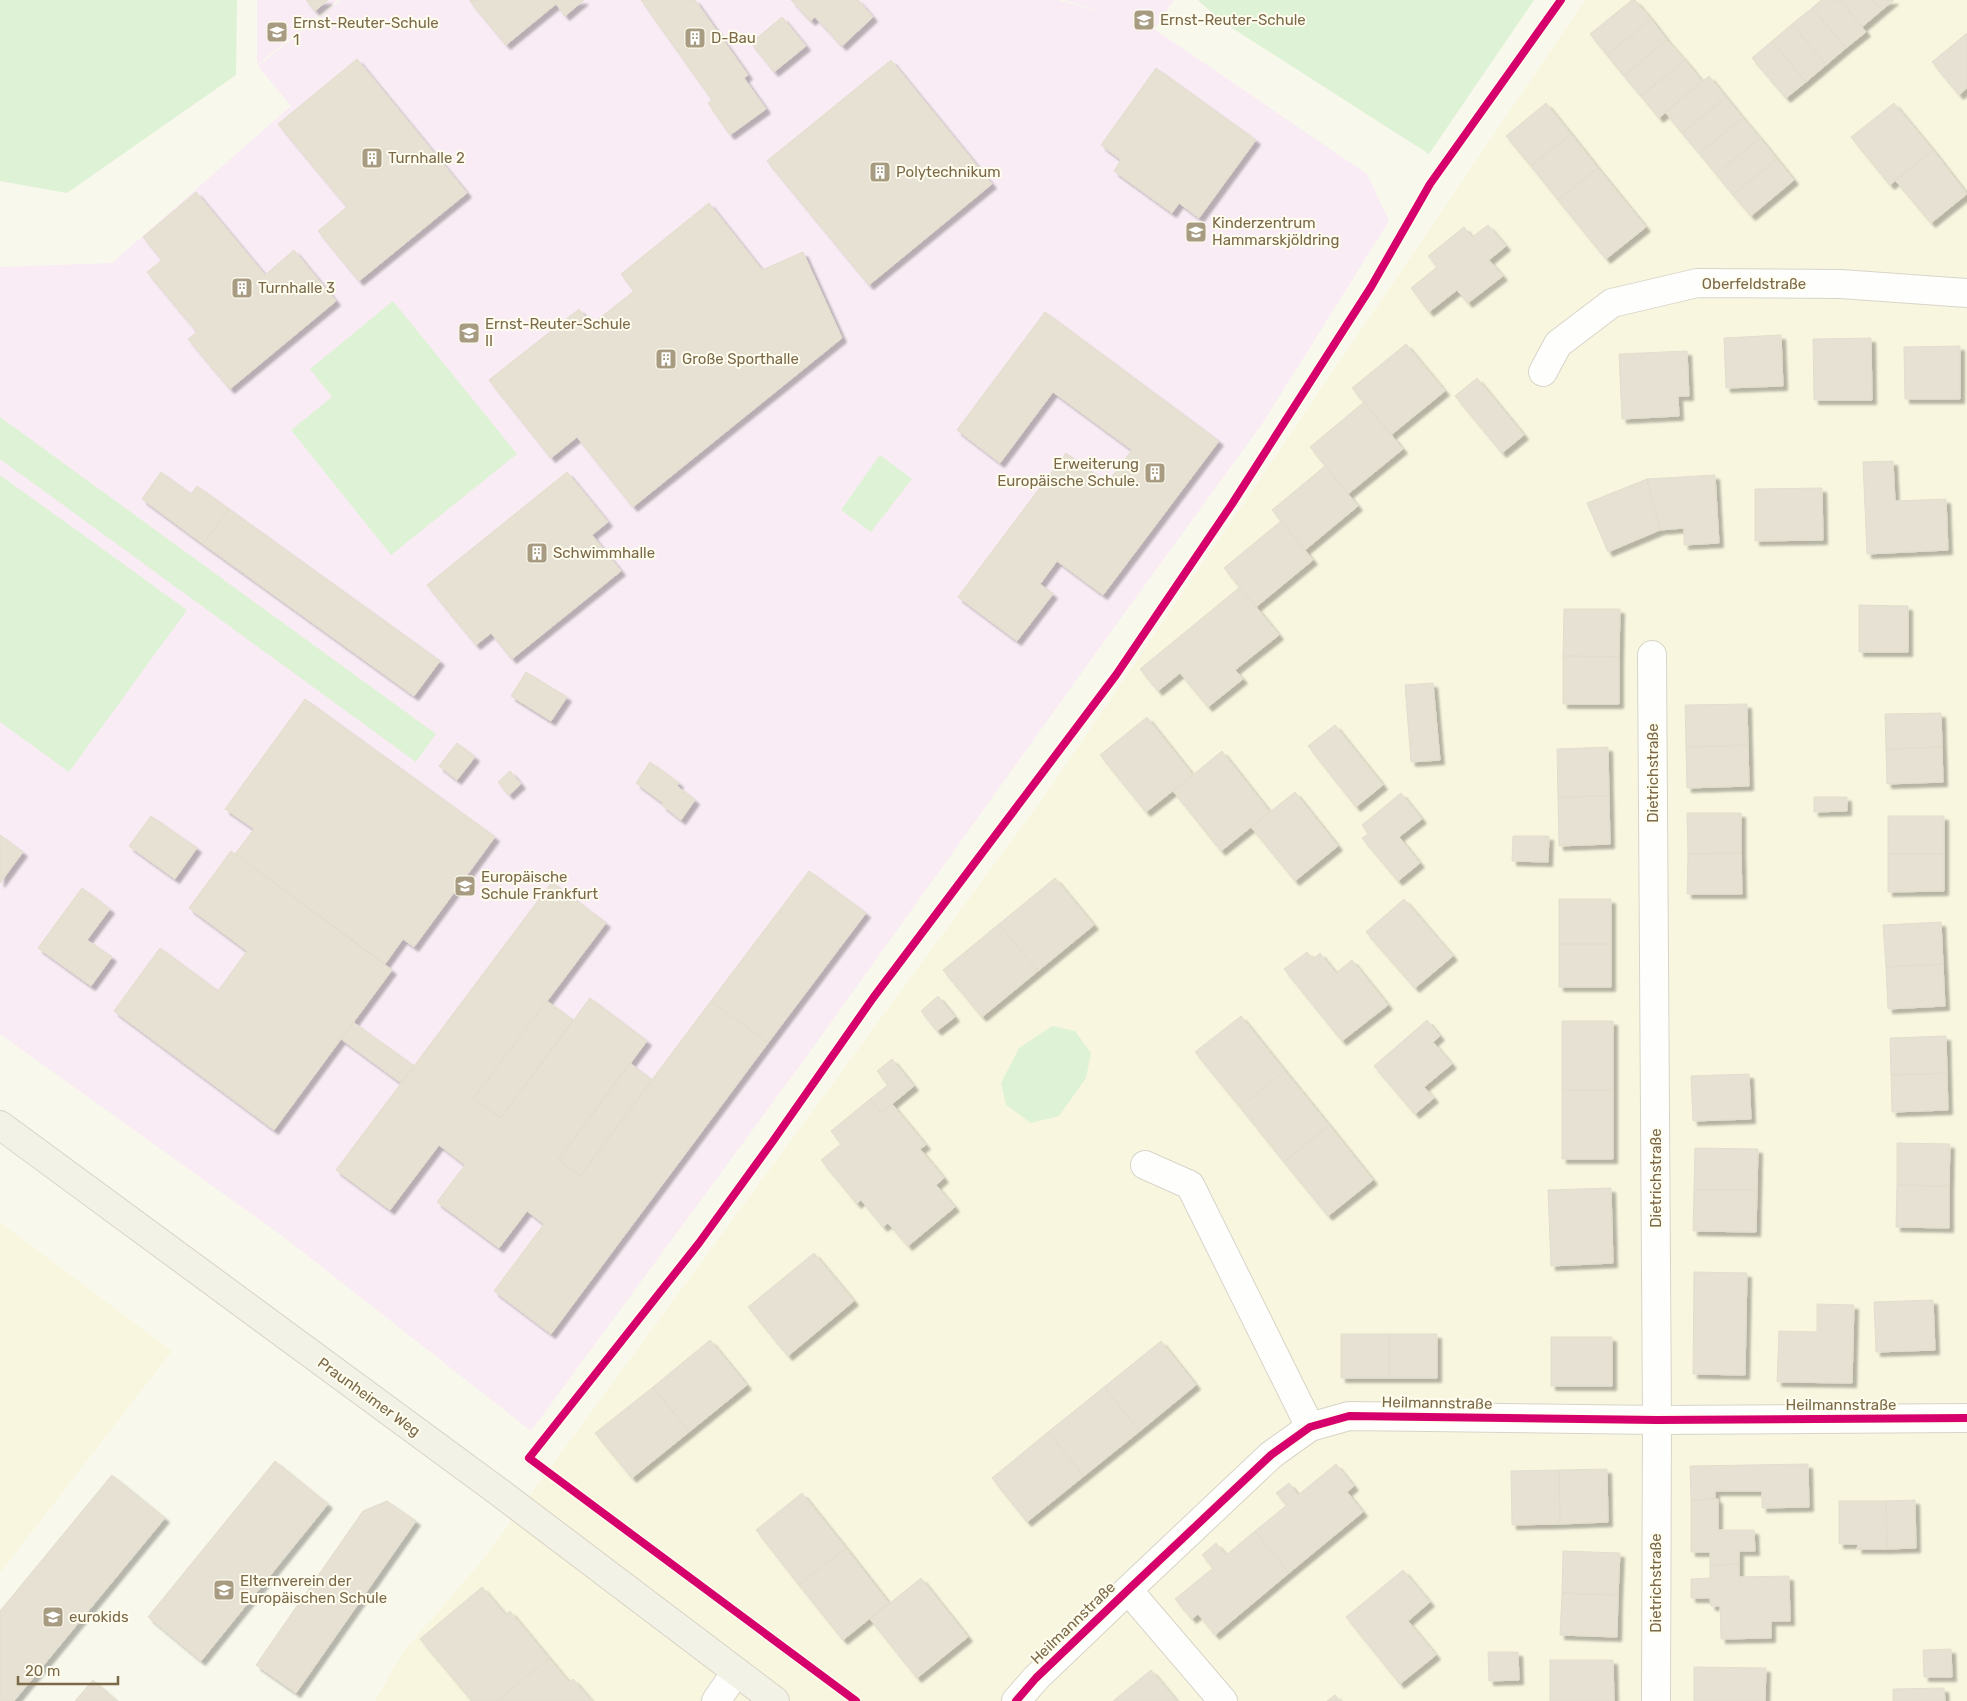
<svg xmlns="http://www.w3.org/2000/svg" width="1967" height="1701" font-family="Rubik,sans-serif">
<style>
.residential{fill:#f9f6e0}
.education{fill:#f9ecf4}
.green{fill:#def2d5}
.building{fill:#e6e1d3;stroke:#e3ddcd;filter:url(#shadow)}
.lines{fill:none;stroke-linecap:round;stroke-linejoin:round}
.minor-casing{stroke:#d8d4c8;stroke-width:30}
.major-casing{stroke:#d8d3c5;stroke-width:30}
.minor{stroke:#fefefc;stroke-width:28}
.major{stroke:#f3f2e6;stroke-width:28}
.cycleway-casing{stroke:#fffdef;stroke-width:11}
.cycleway{stroke:#d6006c;stroke-width:8}
.labels{text-anchor:middle;dominant-baseline:central;stroke-width:4;stroke-linejoin:round;paint-order:stroke}
.poi-label{font-size:15px;fill:#7b6948;stroke:#fffdef;text-anchor:start}
.street-label{font-size:15px;fill:#7b6948;stroke:#fffdef}
</style>
<defs>
<filter id="shadow"><feDropShadow dx="4.5" dy="4.5" stdDeviation="1" flood-color="#0004"/></filter>
</defs>
<rect width="100%" height="100%" fill="#f9f8ec"/>
<path class="residential" d="M 1585,0 L 1967,0 L 1967,1701 L 375,1701 L 403,1652 L 480,1563 L 1048,791 Z
M 0,1222 L 172,1351 L 0,1573 Z"/>
<path class="education" d="M 257,0 L 338,0 L 257,65 Z
M 341,0 L 1058,0 L 1114,16 L 1064,0 L 1174,0 L 1154,29 L 1367,174 L 1389,221 L 1262,424 L 1118,622 L 804,1060 L 531,1431 L 285,1238 L 0,1034 L 0,267 L 112,263 L 291,106 L 258,66 Z"/>
<path class="green" d="M 0,0 L 237,0 L 236,75 L 67,193 L 0,181 Z
M 1198,0 L 1534,0 L 1429,154 L 1221,21 Z
M 393,301 L 517,454 L 391,555 L 291,430 L 332,397 L 310,369 Z
M 0,417 L 436,734 L 416,762 L 0,459 Z
M 880,455 L 912,479 L 871,532 L 841,510 Z
M 0,475 L 187,610 L 69,772 L 0,722 Z
M 1052,1026 L 1075,1031 L 1091,1053 L 1086,1078 L 1059,1116 L 1031,1123 L 1006,1105 L 1001,1083 L 1019,1048 Z"/>
<path class="building" d="M 306,0 L 328,0 L 315,11 Z
M 469,0 L 584,0 L 565,16 L 556,4 L 506,45 Z
M 641,0 L 695,0 L 748,75 L 744,78 L 766,109 L 730,135 L 708,103 L 712,100 Z
M 791,0 L 858,0 L 873,17 L 842,46 L 815,17 L 811,21 Z
M 1632,0 L 1635,0 L 1651,19 L 1607,55 L 1590,34 Z
M 1821,0 L 1840,0 L 1866,32 L 1846,48 L 1812,8 Z
M 1840,0 L 1873,0 L 1882,10 L 1862,27 Z
M 1873,0 L 1894,0 L 1882,10 Z
M 1812,8 L 1846,48 L 1826,65 L 1792,24 Z
M 782,17 L 806,46 L 774,72 L 751,43 Z
M 1651,19 L 1667,40 L 1624,76 L 1607,55 Z
M 1792,24 L 1826,65 L 1806,82 L 1772,41 Z
M 1967,33 L 1967,88 L 1959,95 L 1932,62 Z
M 1667,40 L 1685,60 L 1641,96 L 1624,76 Z
M 1772,41 L 1806,82 L 1786,98 L 1752,58 Z
M 357,59 L 467,193 L 359,281 L 318,231 L 347,207 L 278,124 Z
M 891,60 L 992,184 L 869,285 L 767,161 Z
M 1685,60 L 1702,81 L 1659,118 L 1641,96 Z
M 1156,68 L 1256,140 L 1199,218 L 1179,203 L 1172,213 L 1114,171 L 1121,160 L 1101,145 Z
M 1709,76 L 1726,97 L 1682,133 L 1665,112 Z
M 1726,97 L 1743,118 L 1699,153 L 1682,133 Z
M 1546,103 L 1571,134 L 1531,166 L 1506,136 Z
M 1894,103 L 1933,150 L 1890,185 L 1851,137 Z
M 1743,118 L 1760,138 L 1716,174 L 1699,153 Z
M 1571,134 L 1598,168 L 1558,200 L 1531,166 Z
M 1760,138 L 1777,159 L 1733,195 L 1716,174 Z
M 1933,150 L 1967,194 L 1931,223 L 1895,180 Z
M 1777,159 L 1794,180 L 1751,216 L 1733,195 Z
M 1598,168 L 1646,227 L 1606,259 L 1558,200 Z
M 196,192 L 265,275 L 294,250 L 336,301 L 230,389 L 188,339 L 197,332 L 147,272 L 162,260 L 143,237 Z
M 709,203 L 762,270 L 803,252 L 842,338 L 633,507 L 577,437 L 551,458 L 489,380 L 579,309 L 591,325 L 634,291 L 621,274 Z
M 1488,225 L 1506,246 L 1489,260 L 1503,276 L 1468,303 L 1457,290 L 1429,312 L 1411,288 L 1437,267 L 1428,256 L 1464,227 L 1472,237 Z
M 1045,312 L 1219,441 L 1103,595 L 1057,561 L 1040,584 L 1053,594 L 1017,641 L 958,597 L 1066,453 L 1107,483 L 1132,450 L 1053,392 L 1000,463 L 957,430 Z
M 1781,335 L 1783,386 L 1726,388 L 1724,338 Z
M 1871,338 L 1872,400 L 1814,400 L 1813,339 Z
M 1406,344 L 1445,391 L 1391,435 L 1352,388 Z
M 1960,346 L 1960,399 L 1905,399 L 1904,347 Z
M 1687,351 L 1689,396 L 1678,396 L 1679,416 L 1622,419 L 1619,354 Z
M 1477,378 L 1524,435 L 1502,453 L 1455,396 Z
M 1364,402 L 1403,449 L 1348,494 L 1310,447 Z
M 1893,461 L 1895,501 L 1946,499 L 1948,550 L 1867,554 L 1863,462 Z
M 1325,466 L 1358,506 L 1305,550 L 1272,510 Z
M 161,472 L 191,494 L 197,486 L 229,509 L 203,544 L 142,499 Z
M 567,472 L 608,522 L 592,535 L 621,571 L 512,659 L 491,633 L 476,645 L 427,585 Z
M 1715,475 L 1719,543 L 1684,545 L 1684,528 L 1660,530 L 1647,479 Z
M 1647,479 L 1660,530 L 1608,552 L 1587,503 Z
M 1822,488 L 1823,540 L 1755,541 L 1755,489 Z
M 229,509 L 440,661 L 414,696 L 203,544 Z
M 1281,521 L 1313,560 L 1256,607 L 1224,568 Z
M 1240,587 L 1279,635 L 1235,670 L 1243,679 L 1208,707 L 1180,673 L 1158,691 L 1140,669 Z
M 1859,605 L 1908,606 L 1908,652 L 1859,652 Z
M 1564,609 L 1620,609 L 1619,657 L 1563,656 Z
M 1563,656 L 1619,657 L 1619,704 L 1563,704 Z
M 526,672 L 567,697 L 551,721 L 511,696 Z
M 1433,683 L 1440,760 L 1411,762 L 1405,685 Z
M 305,699 L 495,837 L 414,947 L 403,939 L 385,964 L 235,854 L 254,829 L 225,809 Z
M 1747,704 L 1748,745 L 1686,747 L 1685,705 Z
M 1941,713 L 1942,747 L 1886,749 L 1885,714 Z
M 1147,717 L 1193,775 L 1146,812 L 1100,755 Z
M 1335,725 L 1383,785 L 1356,807 L 1308,746 Z
M 457,743 L 475,757 L 457,780 L 439,766 Z
M 1748,745 L 1749,786 L 1687,788 L 1686,747 Z
M 1608,747 L 1609,796 L 1558,797 L 1557,749 Z
M 1942,747 L 1943,782 L 1887,784 L 1886,749 Z
M 1222,751 L 1270,812 L 1221,851 L 1173,791 Z
M 650,762 L 679,783 L 677,786 L 695,800 L 681,820 L 662,805 L 663,803 L 636,783 Z
M 510,771 L 521,784 L 509,795 L 498,782 Z
M 1295,792 L 1338,846 L 1295,881 L 1251,827 Z
M 1401,793 L 1422,819 L 1399,837 L 1420,863 L 1398,881 L 1362,838 L 1368,834 L 1362,825 Z
M 1609,796 L 1610,844 L 1559,846 L 1558,797 Z
M 1814,797 L 1847,797 L 1847,811 L 1814,812 Z
M 1687,813 L 1741,813 L 1741,853 L 1688,854 Z
M 151,816 L 197,848 L 175,879 L 129,846 Z
M 1888,816 L 1944,816 L 1944,854 L 1888,854 Z
M 0,835 L 23,852 L 0,883 Z
M 1513,836 L 1549,836 L 1548,862 L 1512,861 Z
M 231,851 L 392,970 L 274,1130 L 114,1011 L 160,948 L 218,991 L 247,951 L 189,908 Z
M 1741,853 L 1742,894 L 1687,894 L 1688,854 Z
M 1888,854 L 1944,854 L 1944,891 L 1888,892 Z
M 809,871 L 866,913 L 768,1043 L 711,1001 Z
M 1055,878 L 1094,925 L 1038,971 L 999,924 Z
M 552,882 L 606,923 L 474,1098 L 501,1118 L 590,998 L 647,1041 L 558,1160 L 580,1176 L 711,1001 L 768,1043 L 551,1334 L 494,1291 L 544,1224 L 527,1211 L 499,1248 L 437,1202 L 465,1165 L 439,1145 L 390,1210 L 336,1170 Z
M 82,888 L 110,909 L 87,940 L 112,957 L 91,986 L 38,948 Z
M 1404,899 L 1453,956 L 1415,988 L 1366,932 Z
M 1559,899 L 1611,899 L 1611,944 L 1559,944 Z
M 1941,922 L 1943,964 L 1886,967 L 1883,925 Z
M 999,924 L 1038,971 L 982,1017 L 943,970 Z
M 1559,944 L 1611,944 L 1611,987 L 1559,987 Z
M 1307,952 L 1313,959 L 1320,953 L 1336,973 L 1352,960 L 1388,1005 L 1342,1041 L 1284,969 Z
M 1943,964 L 1945,1006 L 1888,1009 L 1886,967 Z
M 938,996 L 955,1017 L 937,1031 L 921,1011 Z
M 547,1001 L 573,1020 L 501,1118 L 474,1098 Z
M 1241,1016 L 1285,1071 L 1240,1107 L 1195,1052 Z
M 1427,1020 L 1440,1036 L 1433,1042 L 1452,1064 L 1424,1087 L 1434,1098 L 1415,1114 L 1374,1066 Z
M 1562,1021 L 1613,1021 L 1613,1090 L 1562,1090 Z
M 353,1022 L 414,1066 L 401,1083 L 341,1039 Z
M 1946,1036 L 1947,1073 L 1891,1075 L 1890,1038 Z
M 892,1059 L 914,1086 L 881,1113 L 870,1099 L 888,1085 L 877,1071 Z
M 630,1063 L 652,1080 L 580,1176 L 558,1160 Z
M 1285,1071 L 1329,1125 L 1284,1162 L 1240,1107 Z
M 1947,1073 L 1948,1110 L 1892,1112 L 1891,1075 Z
M 1749,1074 L 1751,1119 L 1693,1121 L 1691,1076 Z
M 1562,1090 L 1613,1090 L 1613,1159 L 1562,1159 Z
M 870,1099 L 881,1113 L 892,1104 L 926,1145 L 920,1149 L 944,1178 L 936,1185 L 955,1207 L 908,1246 L 888,1223 L 883,1227 L 861,1200 L 857,1204 L 821,1160 L 841,1144 L 831,1131 Z
M 1329,1125 L 1373,1180 L 1328,1216 L 1284,1162 Z
M 1897,1143 L 1950,1144 L 1949,1186 L 1897,1185 Z
M 1695,1148 L 1758,1149 L 1757,1190 L 1694,1190 Z
M 1897,1185 L 1949,1186 L 1949,1228 L 1896,1227 Z
M 1611,1188 L 1613,1263 L 1551,1266 L 1548,1190 Z
M 1694,1190 L 1757,1190 L 1756,1232 L 1693,1231 Z
M 814,1253 L 854,1301 L 788,1356 L 748,1307 Z
M 1694,1272 L 1747,1273 L 1745,1375 L 1693,1374 Z
M 1933,1300 L 1935,1350 L 1876,1352 L 1874,1302 Z
M 1817,1304 L 1854,1305 L 1852,1383 L 1777,1382 L 1779,1331 L 1817,1332 Z
M 1341,1334 L 1389,1334 L 1389,1378 L 1341,1378 Z
M 1389,1334 L 1437,1334 L 1437,1378 L 1389,1378 Z
M 1551,1337 L 1612,1337 L 1612,1386 L 1551,1386 Z
M 710,1340 L 747,1385 L 689,1432 L 653,1387 Z
M 1161,1341 L 1196,1385 L 1140,1431 L 1104,1387 Z
M 653,1387 L 689,1432 L 632,1478 L 595,1433 Z
M 1104,1387 L 1140,1431 L 1084,1476 L 1048,1432 Z
M 1048,1432 L 1084,1476 L 1027,1522 L 992,1478 Z
M 275,1461 L 328,1504 L 201,1661 L 148,1617 Z
M 1336,1464 L 1354,1486 L 1347,1492 L 1363,1512 L 1289,1573 L 1255,1531 L 1287,1505 L 1276,1493 L 1289,1483 L 1298,1495 Z
M 1808,1464 L 1809,1507 L 1762,1508 L 1762,1491 L 1715,1491 L 1715,1499 L 1691,1500 L 1690,1466 Z
M 1607,1469 L 1608,1522 L 1560,1524 L 1559,1470 Z
M 1559,1470 L 1560,1524 L 1512,1525 L 1511,1471 Z
M 112,1475 L 165,1518 L 14,1701 L 0,1701 L 0,1611 Z
M 802,1493 L 846,1548 L 799,1585 L 756,1530 Z
M 1715,1499 L 1718,1499 L 1718,1530 L 1754,1530 L 1755,1551 L 1739,1551 L 1739,1564 L 1710,1565 L 1710,1552 L 1691,1552 L 1691,1500 Z
M 1915,1500 L 1916,1548 L 1887,1549 L 1886,1501 Z
M 387,1501 L 416,1521 L 296,1693 L 256,1665 L 363,1511 Z
M 1839,1501 L 1886,1501 L 1887,1549 L 1857,1549 L 1858,1544 L 1839,1544 Z
M 1255,1531 L 1289,1573 L 1215,1635 L 1198,1614 L 1192,1619 L 1175,1599 L 1213,1568 L 1202,1555 L 1216,1543 L 1226,1555 Z
M 846,1548 L 889,1603 L 843,1640 L 799,1585 Z
M 1563,1551 L 1620,1553 L 1618,1595 L 1562,1593 Z
M 1739,1564 L 1739,1577 L 1789,1576 L 1790,1621 L 1771,1621 L 1771,1638 L 1721,1639 L 1720,1606 L 1711,1606 L 1710,1598 L 1691,1598 L 1691,1579 L 1710,1578 L 1710,1565 Z
M 1403,1570 L 1430,1602 L 1408,1621 L 1436,1655 L 1400,1684 L 1346,1617 Z
M 921,1578 L 968,1637 L 917,1678 L 870,1619 Z
M 482,1587 L 506,1615 L 510,1611 L 549,1658 L 497,1701 L 472,1701 L 420,1639 Z
M 1562,1593 L 1618,1595 L 1617,1637 L 1560,1635 Z
M 1951,1649 L 1952,1677 L 1924,1677 L 1923,1650 Z
M 1488,1652 L 1518,1652 L 1519,1680 L 1489,1681 Z
M 549,1658 L 569,1682 L 573,1679 L 592,1701 L 497,1701 Z
M 1550,1660 L 1613,1660 L 1614,1701 L 1550,1701 Z
M 1694,1667 L 1766,1668 L 1765,1701 L 1694,1701 Z
M 1151,1670 L 1177,1701 L 1113,1701 Z
M 93,1680 L 117,1701 L 75,1701 Z
M 1944,1688 L 1945,1701 L 1893,1701 L 1893,1689 Z
M 1335,1695 L 1340,1701 L 1327,1701 Z"/>
<g class="lines">
<g class="minor-casing">
<path id="minor" d="M 1543,372 L 1558,344 L 1612,303 L 1697,283 L 1841,284 L 1967,293
M 1652,655 L 1657,1420 L 1656,1701
M 1145,1165 L 1190,1185 L 1310,1427
M 1128,1590 L 1223,1701
M 716,1701 L 736,1672
M 1016,1701 L 1036,1678 L 1128,1590 L 1271,1455 L 1310,1427 L 1349,1416 L 1657,1420 L 1967,1418"/>
</g>
<g class="major-casing">
<path id="major" d="M 0,1125 L 499,1492 L 775,1701"/>
</g>
<use href="#minor" class="minor"/>
<use href="#major" class="major"/>
<g class="cycleway-casing">
<path id="cycleway" d="M 856,1701 L 529,1458 L 699,1243 L 773,1141 L 873,998 L 1116,675 L 1232,504 L 1371,287 L 1430,184 L 1561,0
M 1016,1701 L 1036,1678 L 1128,1590 L 1271,1455 L 1310,1427 L 1349,1416 L 1657,1420 L 1967,1418"/>
</g>
<use href="#cycleway" class="cycleway"/>
</g>
<defs>
<g id="school-square" transform="scale(1.125)"><rect x="-9" y="-9" width="18" height="18" rx="4" fill="#a79b81" stroke="#fffdef"/><path d="M0-5L7-2L0 1L-7-2ZM-4 1L0 2.5L4 1V4Q0 6-4 4Z" fill="#fff"/></g>
<g id="building-square" transform="scale(1.125)"><rect x="-9" y="-9" width="18" height="18" rx="4" fill="#a79b81" stroke="#fffdef"/><path d="M-4-6H4V6H1V3H-1V6H-4ZM-2.5-4.3h1.7v1.8h-1.7ZM.8-4.3h1.7v1.8H.8ZM-2.5-1h1.7V.8h-1.7ZM.8-1h1.7V.8H.8Z" fill="#fff"/></g>
</defs>
<g fill-rule="evenodd">
<use href="#school-square" x="1144" y="20"/>
<use href="#school-square" x="277" y="32"/>
<use href="#building-square" x="695" y="38"/>
<use href="#building-square" x="372" y="158"/>
<use href="#building-square" x="880" y="172"/>
<use href="#school-square" x="1196" y="232"/>
<use href="#building-square" x="242" y="288"/>
<use href="#school-square" x="469" y="333"/>
<use href="#building-square" x="666" y="359"/>
<use href="#building-square" x="1155" y="473"/>
<use href="#building-square" x="537" y="553"/>
<use href="#school-square" x="465" y="886"/>
<use href="#school-square" x="224" y="1590"/>
<use href="#school-square" x="53" y="1617"/>
</g>
<g class="labels">
<g class="poi-label">
<text x="1160" y="20">Ernst-Reuter-Schule</text>
<text x="293" y="23">Ernst-Reuter-Schule<tspan x="293" dy="17">1</tspan></text>
<text x="711" y="38">D-Bau</text>
<text x="388" y="158">Turnhalle 2</text>
<text x="896" y="172">Polytechnikum</text>
<text x="1212" y="223">Kinderzentrum<tspan x="1212" dy="17">Hammarskjöldring</tspan></text>
<text x="258" y="288">Turnhalle 3</text>
<text x="485" y="324">Ernst-Reuter-Schule<tspan x="485" dy="17">II</tspan></text>
<text x="682" y="359">Große Sporthalle</text>
<text x="1139" y="464" text-anchor="end">Erweiterung<tspan x="1139" dy="17">Europäische Schule.</tspan></text>
<text x="553" y="553">Schwimmhalle</text>
<text x="481" y="877">Europäische<tspan x="481" dy="17">Schule Frankfurt</tspan></text>
<text x="240" y="1581">Elternverein der<tspan x="240" dy="17">Europäischen Schule</tspan></text>
<text x="69" y="1617">eurokids</text>
</g>
<g class="street-label">
<text x="1754" y="284">Oberfeldstraße</text>
<text transform="translate(1653 773) rotate(-90)">Dietrichstraße</text>
<text transform="translate(1656 1178) rotate(-90)">Dietrichstraße</text>
<text transform="translate(369 1397) rotate(36)">Praunheimer Weg</text>
<text transform="translate(1437 1403) rotate(1)">Heilmannstraße</text>
<text x="1841" y="1405">Heilmannstraße</text>
<text transform="translate(1656 1583) rotate(-90)">Dietrichstraße</text>
<text transform="translate(1073 1623) rotate(-44)">Heilmannstraße</text>
</g>
</g>
<path d="M18 1676v8h100v-8" fill="none" stroke="#7b6948" stroke-width="2.5"/>
<text x="25" y="1676" font-size="15" fill="#7b6948" stroke="#fffdef" stroke-width="4" paint-order="stroke">20 m</text>
</svg>
